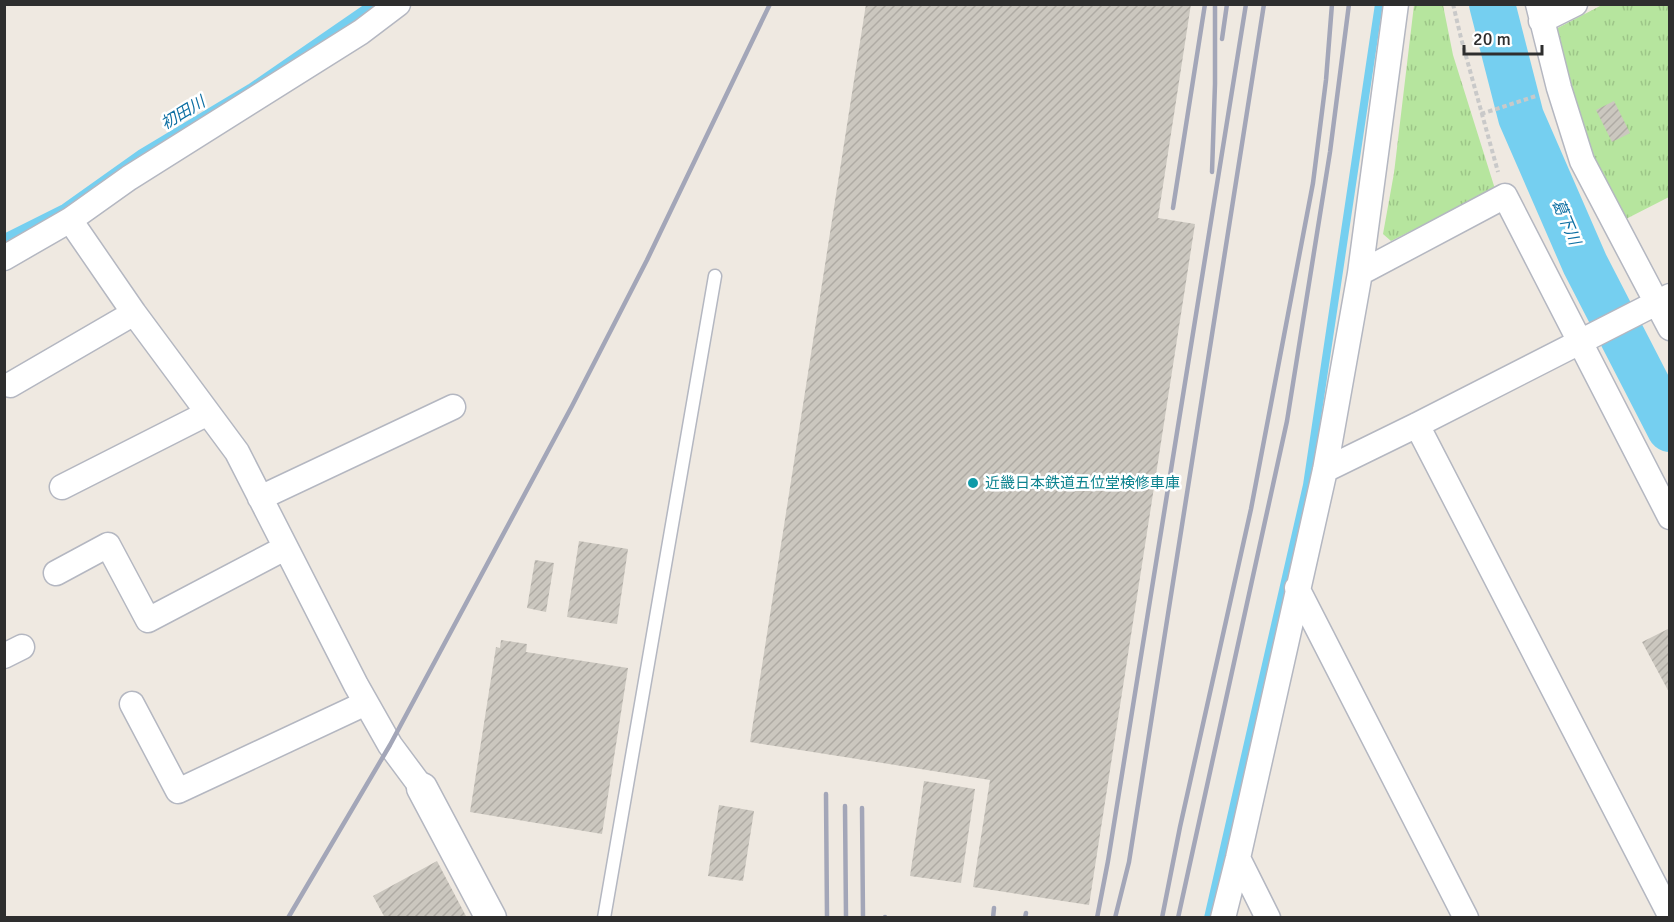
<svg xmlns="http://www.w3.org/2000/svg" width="1674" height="922" font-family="Signika,'Noto Sans JP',sans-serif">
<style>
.park{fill:url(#park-tufts)}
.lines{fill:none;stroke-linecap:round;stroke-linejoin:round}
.stream{stroke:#75cff0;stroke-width:8}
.river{stroke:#75cff0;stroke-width:46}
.building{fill:url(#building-hatch)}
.service-casing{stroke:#b4b7c1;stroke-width:15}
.minor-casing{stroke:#b4b7c1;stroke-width:27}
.tertiary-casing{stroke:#b4b7c1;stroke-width:33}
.path{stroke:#c9c9c9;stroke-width:4;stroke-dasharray:4.5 3;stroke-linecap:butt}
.service{stroke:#fff;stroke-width:12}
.minor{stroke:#fff;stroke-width:24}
.tertiary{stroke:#fff;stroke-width:30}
.rail{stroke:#a3a6b8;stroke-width:4.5}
.culture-dot{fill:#0f9aa8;stroke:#fff;stroke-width:2}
.labels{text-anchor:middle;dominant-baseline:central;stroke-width:5;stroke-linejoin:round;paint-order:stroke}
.culture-label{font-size:15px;fill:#0d838f;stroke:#fff;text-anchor:start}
.water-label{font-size:16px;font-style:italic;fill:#0d6fa3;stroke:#fff}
</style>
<defs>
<pattern id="park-tufts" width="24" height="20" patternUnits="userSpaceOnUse" patternTransform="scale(1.5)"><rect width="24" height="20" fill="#b6e59e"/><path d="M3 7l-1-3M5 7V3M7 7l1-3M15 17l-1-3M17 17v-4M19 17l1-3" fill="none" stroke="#9dc588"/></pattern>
<pattern id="building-hatch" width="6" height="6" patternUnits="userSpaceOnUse" patternTransform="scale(1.5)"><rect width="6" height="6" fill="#cbc7bf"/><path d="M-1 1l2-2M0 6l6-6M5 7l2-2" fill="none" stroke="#afaba4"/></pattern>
</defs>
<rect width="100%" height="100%" fill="#efe9e1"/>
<path class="park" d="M 1414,5 L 1443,5 L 1453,55 L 1495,189 L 1391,241 L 1383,234 L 1394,173 Z
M 1602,5 L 1669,5 L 1669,197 L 1622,221 L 1588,157 L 1550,32 Z"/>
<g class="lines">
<path class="stream" d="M 4,238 L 64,208 L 140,154 L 250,88 L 372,4
M 1208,918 L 1307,485 L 1379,4"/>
<path class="river" d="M 1492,4 L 1521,117 L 1585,264 L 1670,429"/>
</g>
<path class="building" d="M 866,4 L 1191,4 L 1158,218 L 1195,224 L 1089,905 L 973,887 L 990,780 L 750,742 Z
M 1614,101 L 1630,133 L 1612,142 L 1596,110 Z
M 579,541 L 628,549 L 617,624 L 567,617 Z
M 535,560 L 554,563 L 546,612 L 527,608 Z
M 1670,628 L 1670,694 L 1642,642 Z
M 501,640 L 527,644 L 526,652 L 628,668 L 602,834 L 470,812 L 496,647 L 500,648 Z
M 924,781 L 975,789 L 961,883 L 910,876 Z
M 719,805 L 754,811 L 743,881 L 708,876 Z
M 437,861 L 467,918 L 385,918 L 373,896 Z"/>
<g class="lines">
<g class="service-casing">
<path id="service" d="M 604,918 L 715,276"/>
</g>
<g class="minor-casing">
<path id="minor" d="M 1538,4 L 1559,88 L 1582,161 L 1670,328
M 1541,21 L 1575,4
M 70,220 L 134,313 L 237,452 L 356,685 L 390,745 L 422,788
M 4,258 L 70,220 L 129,178 L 361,32 L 398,4
M 1360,273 L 1505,196 L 1670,517
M 10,385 L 134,313
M 1417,425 L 1670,915
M 1325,470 L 1417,425 L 1670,296
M 62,487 L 208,413
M 260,498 L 453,407
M 56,573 L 108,545 L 148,620 L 285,548
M 1297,588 L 1466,918
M 4,656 L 22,647
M 132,704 L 178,791 L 366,703
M 1238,858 L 1268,918
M 1223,918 L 1238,858 L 1325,470 L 1360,273 L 1396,4"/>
</g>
<g class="tertiary-casing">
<path id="tertiary" d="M 422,788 L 491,918"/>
</g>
<path class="path" d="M 1453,4 L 1461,38 L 1498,172
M 1481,114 L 1536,96"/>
<use href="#service" class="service"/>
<use href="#minor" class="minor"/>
<use href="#tertiary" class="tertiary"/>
<path class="rail" d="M 1222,39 L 1227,4
M 1212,172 L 1215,84 L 1215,4
M 1173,208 L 1205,4
M 826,794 L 827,918
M 845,806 L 846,918
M 862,808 L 863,918
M 885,917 L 885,918
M 288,918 L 390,745 L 572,406 L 647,260 L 770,4
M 993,918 L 994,908
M 1025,918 L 1026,913
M 1097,918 L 1108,861 L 1246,4
M 1115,918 L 1129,862 L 1264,4
M 1162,918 L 1180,827 L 1251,509 L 1313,183 L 1326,80 L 1332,4
M 1178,918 L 1287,421 L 1330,152 L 1349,4"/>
</g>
<circle class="culture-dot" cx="973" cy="483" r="6"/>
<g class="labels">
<g class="culture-label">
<text x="985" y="483">近畿日本鉄道五位堂検修車庫</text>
</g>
<g class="water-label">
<text transform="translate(183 113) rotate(-31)">初田川</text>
<text transform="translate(1566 222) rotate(67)">葛下川</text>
</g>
</g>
<rect width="1674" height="922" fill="none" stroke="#2e2e2e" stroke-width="12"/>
<path d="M1464 45v9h78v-9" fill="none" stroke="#2e2e2e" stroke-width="3"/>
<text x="1473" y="45" font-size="18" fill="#2e2e2e" stroke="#ffffff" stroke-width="4.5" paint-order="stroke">20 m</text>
</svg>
